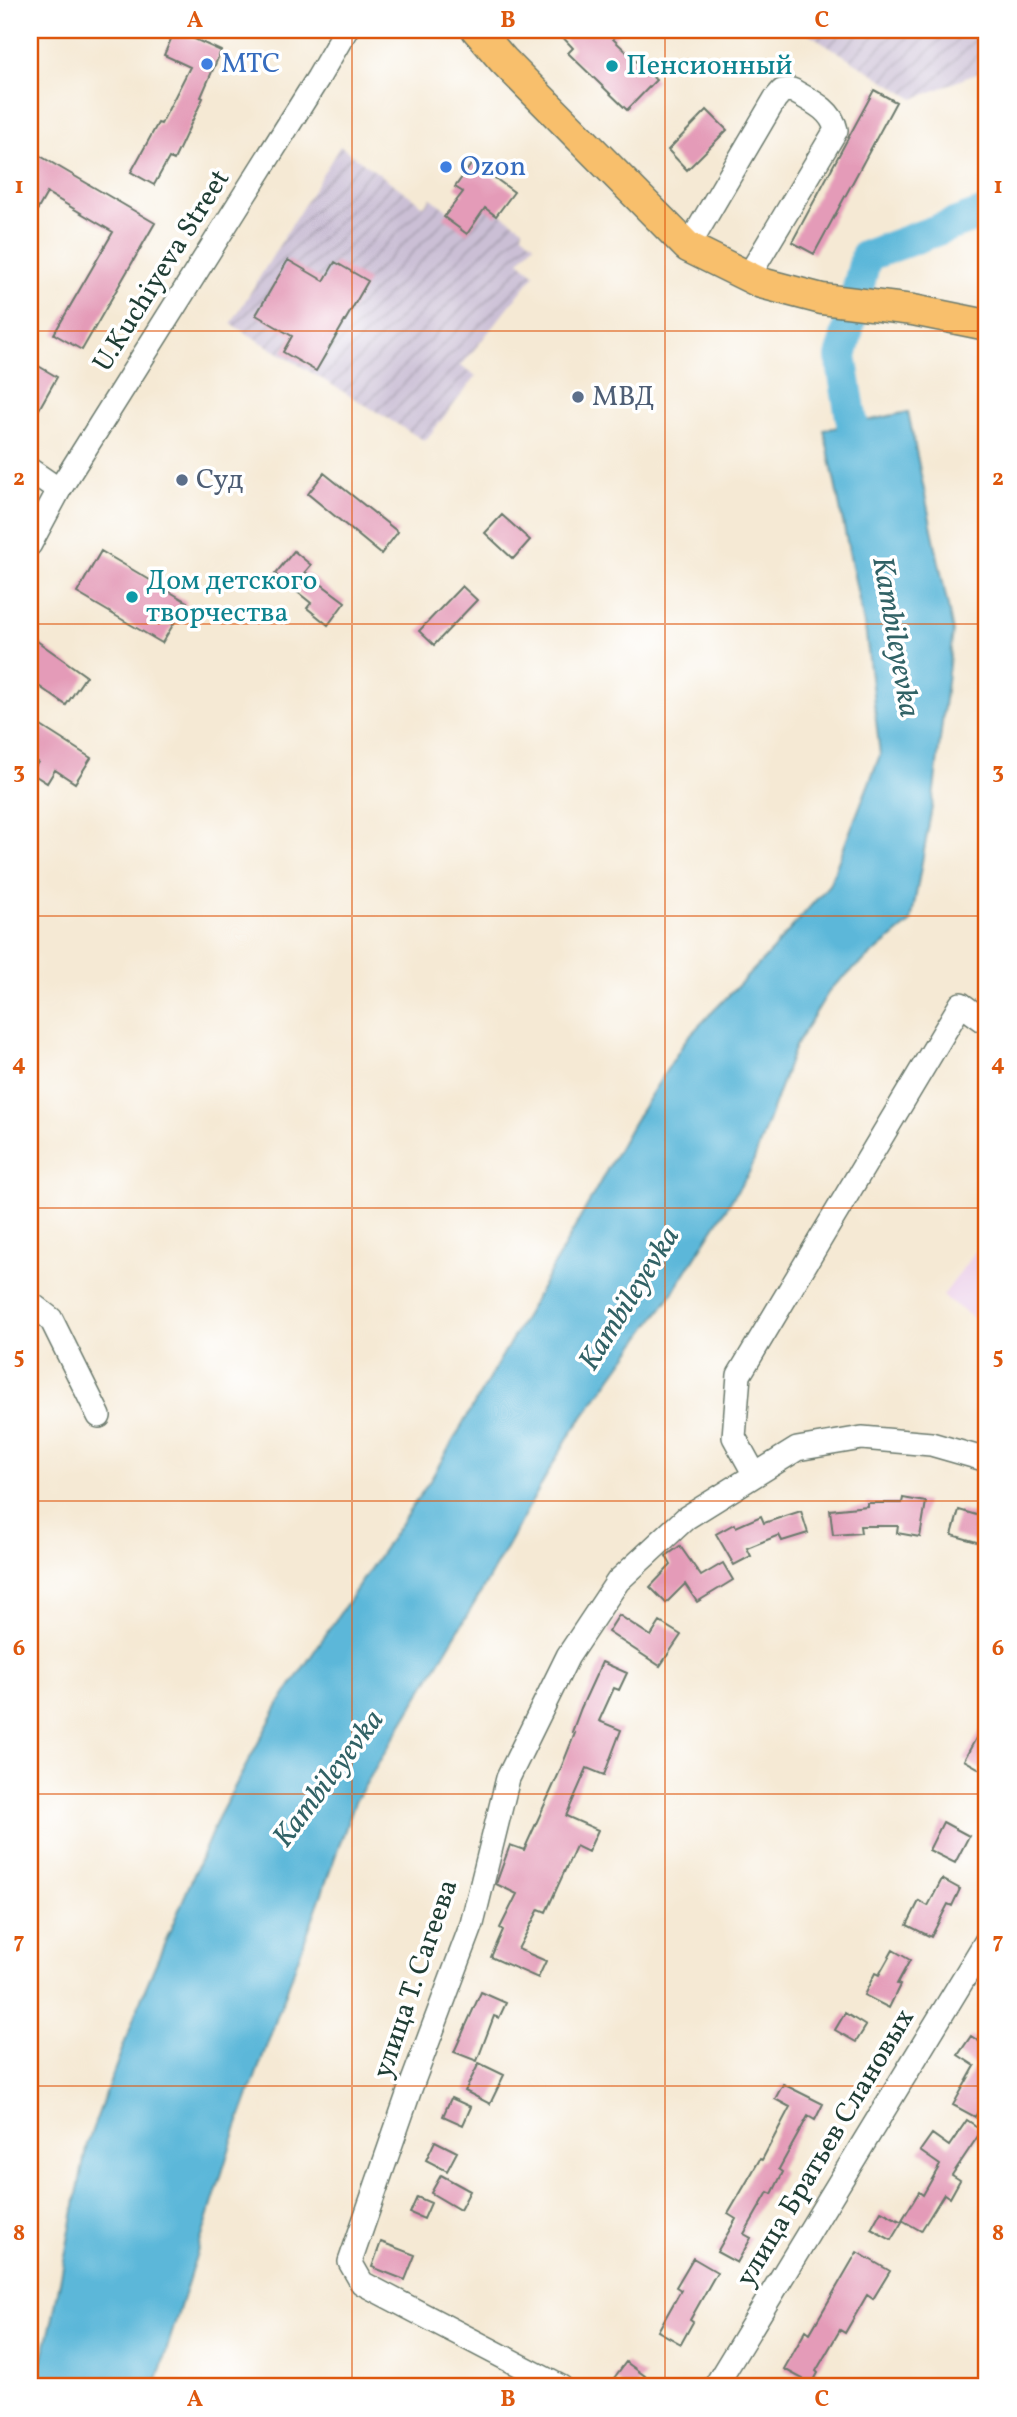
<svg xmlns="http://www.w3.org/2000/svg" width="1017" height="2417" font-family="Vollkorn,serif">
<style>
.built{fill:#ecd1ea}
.industrial{fill:url(#industrial-furrows)}
.water{fill:#5bb7d9;stroke:#3d7a86;stroke-width:2}
.lines{fill:none;stroke-linecap:round;stroke-linejoin:round}
.river{stroke:#5bb7d9;stroke-width:32}
.building{fill:#e49bb8}
.minor-casing{stroke:#6a796c;stroke-width:26}
.major-casing{stroke:#6a796c;stroke-width:33}
.minor{stroke:#fff;stroke-width:23}
.major{stroke:#f8bf6c;stroke-width:30}
.grid{fill:none;stroke:#de580e;stroke-width:2;stroke-opacity:0.55}
.shop-dot{fill:#3f7fe0;stroke:#fff;stroke-width:2.5}
.culture-dot{fill:#0f9aa8;stroke:#fff;stroke-width:2.5}
.service-dot{fill:#5c6f8a;stroke:#fff;stroke-width:2.5}
.labels{text-anchor:middle;dominant-baseline:central;stroke-width:7;stroke-linejoin:round;paint-order:stroke}
.shop-label{font-size:28px;fill:#366cbe;stroke:#fff;text-anchor:start}
.culture-label{font-size:28px;fill:#0d838f;stroke:#fff;text-anchor:start}
.street-label{font-size:28px;fill:#1f3d34;stroke:#fff}
.service-label{font-size:28px;fill:#4e5e75;stroke:#fff;text-anchor:start}
.water-label{font-size:30px;font-style:italic;fill:#316266;stroke:#fff}
.neatline{fill:none;stroke:#de580e;stroke-width:2.5}
.grid-label{font-size:23px;text-anchor:middle;font-weight:bold;fill:#de580e}
</style>
<defs>
<pattern id="industrial-furrows" width="10" height="10" patternUnits="userSpaceOnUse" patternTransform="scale(1.75)"><rect width="10" height="10" fill="#cbbfd5"/><path d="M-1 1l2-2M0 10L10 0M9 11l2-2" fill="none" stroke="#a49cae"/></pattern>
</defs>
<rect width="100%" height="100%" fill="#fff"/>
<filter id="ink" filterUnits="userSpaceOnUse"><feTurbulence type="fractalNoise" baseFrequency=".0143" numOctaves="2"/><feDisplacementMap in="SourceGraphic" scale="14" xChannelSelector="R" yChannelSelector="G"/><feConvolveMatrix kernelMatrix="1 2 1 2 8 2 1 2 1" color-interpolation-filters="sRGB"/></filter>
<filter id="wash" filterUnits="userSpaceOnUse"><feTurbulence type="fractalNoise" baseFrequency=".00686" numOctaves="4" result="noise"/><feDisplacementMap in="SourceGraphic" scale="28" xChannelSelector="R" yChannelSelector="G"/><feGaussianBlur stdDeviation="1.57" result="paint"/><feColorMatrix in="noise" values="0 0 0 0 0 0 0 0 0 0 0 0 0 0 0 0 0 1.4 0 .05"/><feComposite in="paint" operator="in"/></filter>
<g filter="url(#wash)">
<rect width="100%" height="100%" fill="#f5e9d4"/>
<path class="built" d="M 987,1235 L 987,1328 L 943,1296 Z"/>
<path class="industrial" d="M 803,30 L 987,30 L 987,69 L 914,99 Z
M 340,146 L 424,206 L 431,198 L 456,217 L 473,196 L 523,228 L 522,234 L 534,244 L 519,261 L 535,274 L 461,366 L 476,376 L 425,441 L 231,324 Z"/>
<path class="water" d="M 908,412 L 953,631 L 932,807 L 911,922 L 831,988 L 795,1046 L 750,1171 L 671,1295 L 567,1439 L 480,1594 L 355,1802 L 232,2141 L 155,2387 L 35,2387 L 52,2322 L 87,2144 L 142,1996 L 218,1818 L 280,1702 L 431,1479 L 538,1294 L 633,1123 L 687,1038 L 767,956 L 829,885 L 880,755 L 866,634 L 824,430 Z"/>
<g class="lines">
<path class="river" d="M 859,464 L 841,357 L 866,256 L 987,212"/>
</g>
<g id="blocks">
<path class="building" d="M 175,30 L 221,51 L 201,97 L 203,98 L 174,160 L 169,158 L 154,185 L 131,172 L 158,123 L 161,124 L 190,67 L 164,55 Z
M 556,30 L 621,30 L 613,39 L 656,80 L 627,110 L 568,53 L 573,48 Z
M 874,90 L 896,102 L 814,254 L 792,242 Z
M 707,110 L 727,130 L 687,170 L 668,150 Z
M 30,150 L 155,223 L 82,350 L 54,334 L 113,232 L 47,193 L 30,223 Z
M 473,162 L 514,192 L 496,216 L 485,208 L 467,234 L 444,217 L 463,192 L 455,187 Z
M 288,260 L 324,281 L 335,262 L 368,281 L 316,371 L 283,352 L 292,336 L 256,315 Z
M 30,361 L 57,377 L 30,425 Z
M 324,473 L 398,532 L 381,554 L 308,494 Z
M 502,515 L 530,540 L 513,559 L 485,533 Z
M 101,551 L 187,602 L 162,643 L 77,593 Z
M 294,551 L 311,565 L 305,572 L 345,602 L 328,625 L 307,608 L 311,603 L 275,574 Z
M 462,586 L 477,600 L 434,645 L 419,631 Z
M 30,636 L 86,676 L 66,705 L 30,680 Z
M 30,719 L 91,758 L 75,783 L 55,770 L 47,783 L 31,773 L 38,762 L 30,757 Z
M 903,1498 L 926,1502 L 920,1537 L 897,1533 L 898,1526 L 860,1526 L 861,1533 L 833,1535 L 830,1510 L 867,1506 L 867,1503 L 902,1503 Z
M 959,1510 L 987,1518 L 987,1545 L 952,1535 Z
M 801,1511 L 808,1533 L 782,1541 L 779,1535 L 747,1548 L 751,1556 L 734,1565 L 716,1534 L 734,1524 L 736,1527 L 761,1516 L 764,1523 Z
M 680,1546 L 701,1576 L 723,1563 L 733,1580 L 697,1602 L 685,1584 L 666,1603 L 650,1587 L 671,1565 L 666,1556 Z
M 619,1615 L 651,1636 L 660,1622 L 681,1635 L 660,1666 L 608,1632 Z
M 602,1662 L 627,1673 L 619,1690 L 614,1688 L 599,1721 L 621,1730 L 604,1775 L 587,1768 L 566,1816 L 598,1830 L 588,1852 L 576,1846 L 546,1912 L 539,1909 L 518,1949 L 546,1961 L 538,1978 L 491,1957 L 503,1930 L 500,1928 L 517,1894 L 496,1884 L 510,1845 L 524,1850 L 559,1773 L 575,1733 L 572,1732 L 581,1708 Z
M 987,1718 L 987,1773 L 964,1760 Z
M 943,1822 L 969,1836 L 955,1863 L 929,1850 Z
M 942,1879 L 960,1889 L 952,1906 L 948,1904 L 931,1937 L 907,1925 L 919,1901 L 928,1906 Z
M 893,1950 L 910,1960 L 897,1984 L 900,1985 L 889,2008 L 864,1995 L 875,1973 L 879,1975 Z
M 481,1992 L 506,2003 L 499,2018 L 494,2016 L 477,2061 L 454,2052 Z
M 845,2013 L 866,2026 L 856,2042 L 835,2030 Z
M 971,2036 L 986,2046 L 987,2044 L 987,2096 L 975,2117 L 953,2105 L 975,2066 L 958,2055 Z
M 479,2063 L 504,2075 L 490,2104 L 465,2091 Z
M 783,2084 L 823,2104 L 815,2120 L 808,2116 L 779,2169 L 783,2172 L 772,2194 L 768,2192 L 744,2234 L 751,2238 L 737,2263 L 717,2252 L 736,2219 L 728,2214 L 760,2159 L 762,2160 L 790,2107 L 775,2099 Z
M 451,2098 L 471,2107 L 463,2125 L 443,2116 Z
M 967,2120 L 982,2130 L 952,2175 L 960,2180 L 950,2198 L 944,2194 L 921,2231 L 902,2220 L 919,2192 L 923,2195 L 940,2165 L 920,2151 L 932,2134 L 949,2146 Z
M 435,2141 L 457,2152 L 447,2171 L 426,2160 Z
M 441,2175 L 470,2191 L 460,2210 L 431,2193 Z
M 417,2197 L 431,2203 L 424,2219 L 410,2213 Z
M 881,2211 L 902,2222 L 891,2240 L 871,2229 Z
M 381,2242 L 415,2255 L 405,2280 L 372,2267 Z
M 857,2252 L 890,2271 L 873,2299 L 867,2295 L 845,2333 L 840,2330 L 816,2371 L 818,2373 L 812,2384 L 784,2369 L 806,2330 L 810,2333 Z
M 693,2258 L 717,2272 L 690,2320 L 693,2322 L 681,2344 L 658,2331 L 681,2290 L 676,2287 Z
M 626,2362 L 645,2376 L 636,2387 L 625,2387 L 614,2378 Z"/>
</g>
</g>
<g filter="url(#ink)">
<use href="#blocks" fill-opacity="0" stroke="#6a796c" stroke-width="2"/>
<g class="lines">
<g class="minor-casing">
<path id="minor" d="M 688,247 L 775,99 L 782,91 L 792,90 C 809,100 832,109 836,130 L 748,277
M 30,470 L 59,490
M 30,544 L 59,490 L 318,78 L 346,30
M 30,1303 L 51,1319 L 99,1416
M 755,1475 L 734,1437 L 739,1375 L 961,1004 L 987,1023
M 561,2387 L 362,2283 L 350,2262 L 410,2089 L 472,1924 L 508,1778 L 568,1656 L 618,1581 L 686,1518 L 797,1449 L 862,1438 L 931,1444 L 987,1460
M 715,2387 L 987,1940"/>
</g>
<g class="major-casing">
<path id="major" d="M 477,30 L 503,60 L 688,247 L 761,283 L 822,299 L 913,310 L 987,325"/>
</g>
<use href="#minor" class="minor"/>
<use href="#major" class="major"/>
</g>
</g>
<path class="grid" d="M 352,30 L 352,2387M 665,30 L 665,2387M 30,331 L 987,331M 30,624 L 987,624M 30,916 L 987,916M 30,1208 L 987,1208M 30,1501 L 987,1501M 30,1794 L 987,1794M 30,2086 L 987,2086"/>
<g class="shop-dot">
<circle cx="207" cy="64" r="7"/>
<circle cx="446" cy="167" r="7"/>
</g>
<g class="culture-dot">
<circle cx="612" cy="66" r="7"/>
<circle cx="132" cy="597" r="7"/>
</g>
<g class="service-dot">
<circle cx="578" cy="397" r="7"/>
<circle cx="182" cy="480" r="7"/>
</g>
<g class="labels">
<g class="shop-label">
<text x="221" y="64">МТС</text>
<text x="460" y="167">Ozon</text>
</g>
<g class="culture-label">
<text x="626" y="66">Пенсионный</text>
<text x="146" y="581">Дом детского<tspan x="146" dy="32">творчества</tspan></text>
</g>
<g class="street-label">
<text transform="translate(162 271) rotate(-58)">U.Kuchiyeva Street</text>
<text transform="translate(416 1979) rotate(-71)">улица Т. Сагеева</text>
<text transform="translate(826 2148) rotate(-59)">улица Братьев Слановых</text>
</g>
<g class="service-label">
<text x="592" y="397">МВД</text>
<text x="196" y="480">Суд</text>
</g>
<g class="water-label">
<text transform="translate(895 637) rotate(80)">Kambileyevka</text>
<text transform="translate(630 1299) rotate(-58)">Kambileyevka</text>
<text transform="translate(329 1779) rotate(-53)">Kambileyevka</text>
</g>
</g>
<rect width="1017" height="2417" fill="none" stroke="#fff" stroke-width="77"/>
<rect x="38" y="38" width="940" height="2340" class="neatline"/>
<g class="grid-label">
<text x="195" y="27">A</text>
<text x="508" y="27">B</text>
<text x="822" y="27">C</text>
<text x="19" y="193">1</text>
<text x="998" y="193">1</text>
<text x="19" y="485">2</text>
<text x="998" y="485">2</text>
<text x="19" y="778">3</text>
<text x="998" y="778">3</text>
<text x="19" y="1070">4</text>
<text x="998" y="1070">4</text>
<text x="19" y="1363">5</text>
<text x="998" y="1363">5</text>
<text x="19" y="1655">6</text>
<text x="998" y="1655">6</text>
<text x="19" y="1948">7</text>
<text x="998" y="1948">7</text>
<text x="19" y="2240">8</text>
<text x="998" y="2240">8</text>
<text x="195" y="2406">A</text>
<text x="508" y="2406">B</text>
<text x="822" y="2406">C</text>
</g>
</svg>
